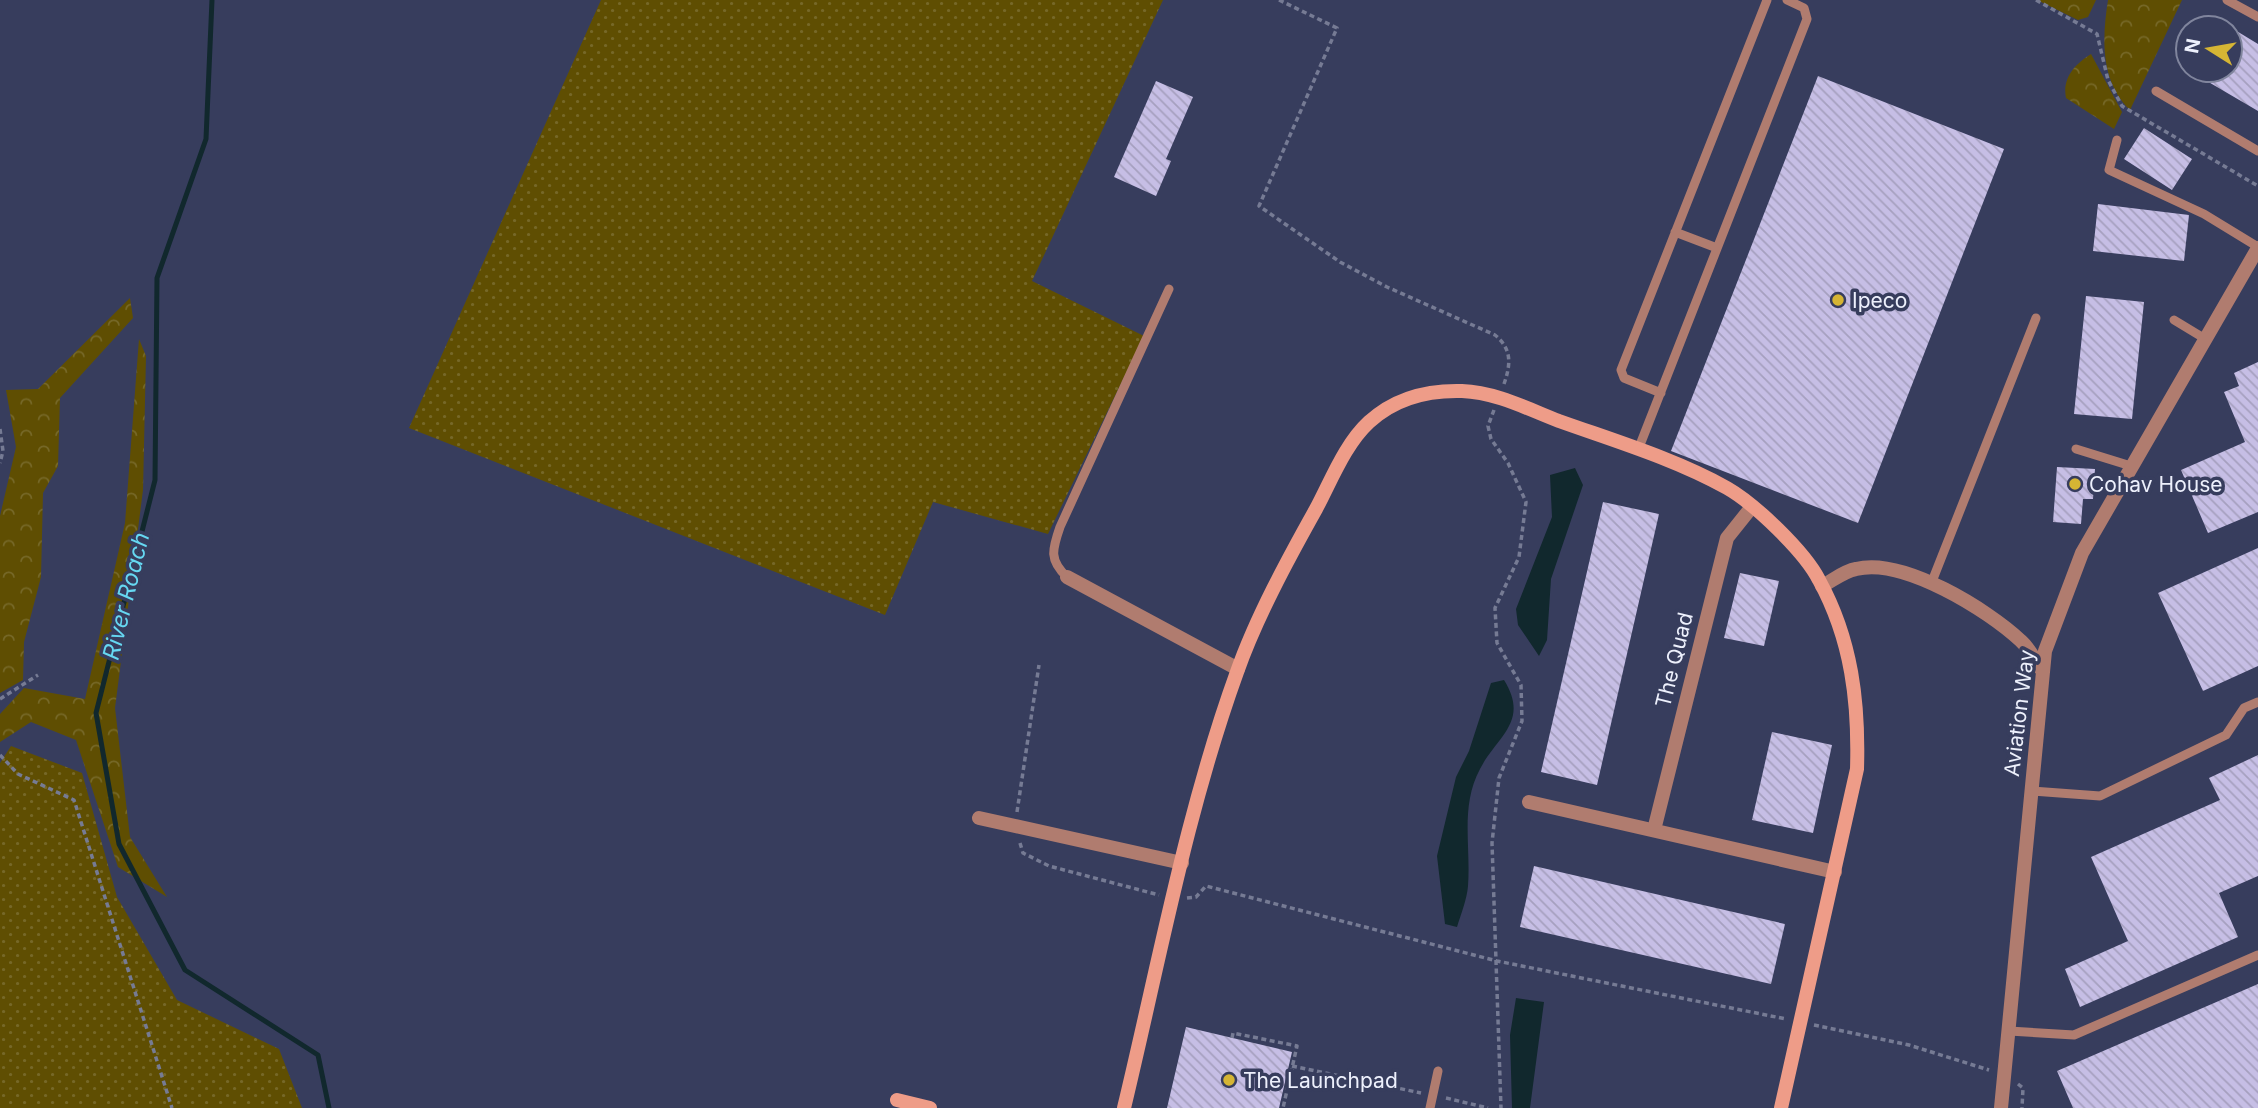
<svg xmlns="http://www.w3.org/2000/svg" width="2258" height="1108" font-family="Inter,sans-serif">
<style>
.green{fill:url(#green-dots)}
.forest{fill:url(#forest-crowns)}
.water{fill:#11282d}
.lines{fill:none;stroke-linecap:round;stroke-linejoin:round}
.stream{stroke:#11282d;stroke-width:5}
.building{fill:url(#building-back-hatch)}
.path{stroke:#767b94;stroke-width:3.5;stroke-dasharray:5 3.5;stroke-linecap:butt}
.lane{stroke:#b07c6f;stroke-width:9}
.street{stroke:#b07c6f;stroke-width:14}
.secondary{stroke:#ee9c88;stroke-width:14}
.poi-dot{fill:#d5b534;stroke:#373d5d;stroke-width:2.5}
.labels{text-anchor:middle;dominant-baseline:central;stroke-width:7;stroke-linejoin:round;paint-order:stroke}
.poi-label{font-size:21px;fill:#edf0fc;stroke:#373d5d;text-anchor:start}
.street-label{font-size:21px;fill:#edf0fc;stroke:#373d5d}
.water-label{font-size:23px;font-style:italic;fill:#66d8f2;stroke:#373d5d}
</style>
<defs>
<pattern id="green-dots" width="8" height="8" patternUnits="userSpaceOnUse" patternTransform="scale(1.75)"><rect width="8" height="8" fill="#5f4e02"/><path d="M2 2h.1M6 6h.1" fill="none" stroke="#766828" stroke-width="1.8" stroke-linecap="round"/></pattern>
<pattern id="forest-crowns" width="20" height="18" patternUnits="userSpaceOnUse" patternTransform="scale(1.75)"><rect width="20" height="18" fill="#5f4e02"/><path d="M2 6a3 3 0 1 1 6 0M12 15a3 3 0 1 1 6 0" fill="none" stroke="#766828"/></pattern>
<pattern id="building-back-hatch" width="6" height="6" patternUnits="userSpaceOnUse" patternTransform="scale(1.75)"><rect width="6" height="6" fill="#c6bee5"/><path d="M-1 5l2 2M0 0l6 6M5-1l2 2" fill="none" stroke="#a6a0bf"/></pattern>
</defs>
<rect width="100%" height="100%" fill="#373d5d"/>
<path class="green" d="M 601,0 L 1163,0 L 1032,281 L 1144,336 L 1048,534 L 933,502 L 885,615 L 409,428 Z
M 11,746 L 82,773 L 117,897 L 177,1000 L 279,1049 L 302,1108 L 0,1108 L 0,763 Z"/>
<path class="forest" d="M 2037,0 L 2096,0 L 2088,17 L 2078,20 Z
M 2108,0 L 2182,0 L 2130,110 C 2100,81 2102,38 2108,0 Z
M 2091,54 L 2122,112 L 2114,129 L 2066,98 C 2062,78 2075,64 2091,54 Z
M 130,298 L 133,318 L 60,398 L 58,466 L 43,493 L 41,577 L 24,642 L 23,680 L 0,693 L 0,516 L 16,447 L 6,390 L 38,389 Z
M 139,339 L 146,356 L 143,490 L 115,708 L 130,837 L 167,897 L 118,867 L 76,740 L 31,722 L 0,742 L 0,714 L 24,688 L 85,699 L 125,523 Z"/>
<path class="water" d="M 1575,468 L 1583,485 L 1551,579 L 1547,640 L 1539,656 L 1518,625 L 1516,609 L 1552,517 L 1550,475 Z
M 1504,680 C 1530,722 1497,736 1480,769 C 1460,806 1471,846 1468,886 C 1467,899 1461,914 1457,927 L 1445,924 L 1437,856 L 1456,777 L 1469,751 L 1491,683 Z
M 1516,998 L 1544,1002 L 1530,1108 L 1512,1108 L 1510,1035 Z"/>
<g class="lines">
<path class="stream" d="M 212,0 L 206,139 L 157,278 L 155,480 L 96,713 L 119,844 L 185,970 L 318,1055 L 329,1108"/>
</g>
<path class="building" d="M 2230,27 L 2258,44 L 2258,111 L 2188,70 L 2230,70 Z
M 1818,76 L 2004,149 L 1858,523 L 1671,451 Z
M 1156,81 L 1193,97 L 1166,159 L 1171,161 L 1156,196 L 1114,177 Z
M 2144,128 L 2192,159 L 2172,190 L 2124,159 Z
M 2098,204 L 2189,215 L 2184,261 L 2093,251 Z
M 2086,296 L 2144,302 L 2132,419 L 2074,414 Z
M 2258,362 L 2258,512 L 2208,533 L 2181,470 L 2245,442 L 2224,392 L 2239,386 L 2234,373 Z
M 2057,467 L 2095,469 L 2093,499 L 2083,499 L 2081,524 L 2053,522 Z
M 1603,502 L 1659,514 L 1597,785 L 1541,772 Z
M 2258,548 L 2258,666 L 2203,691 L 2158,593 Z
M 1740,573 L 1779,581 L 1764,646 L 1724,638 Z
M 1772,732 L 1832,745 L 1813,833 L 1752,820 Z
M 2258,755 L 2258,876 L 2219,893 L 2238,937 L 2080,1007 L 2065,969 L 2128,941 L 2091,857 L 2220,800 L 2209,778 Z
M 1534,866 L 1785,924 L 1771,984 L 1520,927 Z
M 2258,984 L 2258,1108 L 2073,1108 L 2057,1071 Z
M 1186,1027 L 1292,1052 L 1279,1108 L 1167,1108 Z"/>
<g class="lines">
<path class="path" d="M 1279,0 L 1337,28 L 1259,206 L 1340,262 L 1387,287 L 1495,335 C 1512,349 1511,364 1504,384
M 2036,0 L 2097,34 L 2108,80 L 2122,106 L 2258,186
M 1494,410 L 1488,426 L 1491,439 L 1508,463 L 1526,502 L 1519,557 L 1495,608 L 1497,643 L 1521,685 L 1522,721 L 1499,778 L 1492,843 L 1501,1108
M 0,429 L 3,451 L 0,463
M 0,699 L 38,675
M 0,755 L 18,774 L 74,800 L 172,1108
M 1017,812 L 1039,665
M 1020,843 L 1023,853 L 1049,866 L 1159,895
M 1187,898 L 1196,897 L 1206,886 L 1497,961 L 1786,1019
M 1814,1025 L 1909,1045 L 1989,1070
M 1232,1038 L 1233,1033 L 1297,1046 L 1283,1108
M 1292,1066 L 1421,1093
M 2018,1084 L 2023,1088 L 2022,1108
M 1446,1098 L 1488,1108"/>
<path class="lane" d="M 2227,0 L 2258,17
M 2156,91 L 2258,151
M 2117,140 L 2109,170 L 2204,214 L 2258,247
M 1675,232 L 1717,248
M 2174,320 L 2207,340
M 1661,393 L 1624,378 L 1621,370 L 1767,0
M 2076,449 L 2131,466
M 1638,450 L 1807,19 L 1804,8 L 1787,0
M 1067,577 C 1049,560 1052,550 1060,527 L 1169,289
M 1931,584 L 2036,318
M 2032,791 L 2100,796 L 2226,735 L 2244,708 L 2258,702
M 2009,1031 L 2074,1035 L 2258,955
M 1430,1108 L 1438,1071"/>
<path class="street" d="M 1067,577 L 1238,669
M 1822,586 C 1832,581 1844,571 1856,569 C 1903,557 1988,610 2021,641 C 2030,649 2036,662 2043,672
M 1529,802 L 1835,872
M 979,818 L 1182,863
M 1654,830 L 1727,538 L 1751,508
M 2001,1108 L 2045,651 L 2082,553 L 2258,248"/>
<path class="secondary" d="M 897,1100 L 930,1108
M 1124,1108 C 1159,963 1186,813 1237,672 C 1256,618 1288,559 1316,509 C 1331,481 1345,444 1369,422 C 1395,398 1427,390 1462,391 C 1495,392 1528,409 1559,421 C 1615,441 1675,459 1727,488 C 1755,504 1805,552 1819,580 C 1852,640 1859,703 1857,769 L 1781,1108"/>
</g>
<g class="poi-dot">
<circle cx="1838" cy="300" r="7"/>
<circle cx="2075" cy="484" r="7"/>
<circle cx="1229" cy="1080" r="7"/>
</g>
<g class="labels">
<g class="poi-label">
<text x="1852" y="300">Ipeco</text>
<text x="2089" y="484">Cohav House</text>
<text x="1243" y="1080">The Launchpad</text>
</g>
<g class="street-label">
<text transform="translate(1674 660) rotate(-76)">The Quad</text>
<text transform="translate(2019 713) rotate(-83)">Aviation Way</text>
</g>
<g class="water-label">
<text transform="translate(126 596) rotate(-76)">River Roach</text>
</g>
</g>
<g transform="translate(2209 49) rotate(281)"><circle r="33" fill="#373d5d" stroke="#80859d" stroke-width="2"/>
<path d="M0-5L12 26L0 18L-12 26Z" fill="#d5b534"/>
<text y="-10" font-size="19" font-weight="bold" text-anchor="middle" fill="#edf0fc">N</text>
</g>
</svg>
